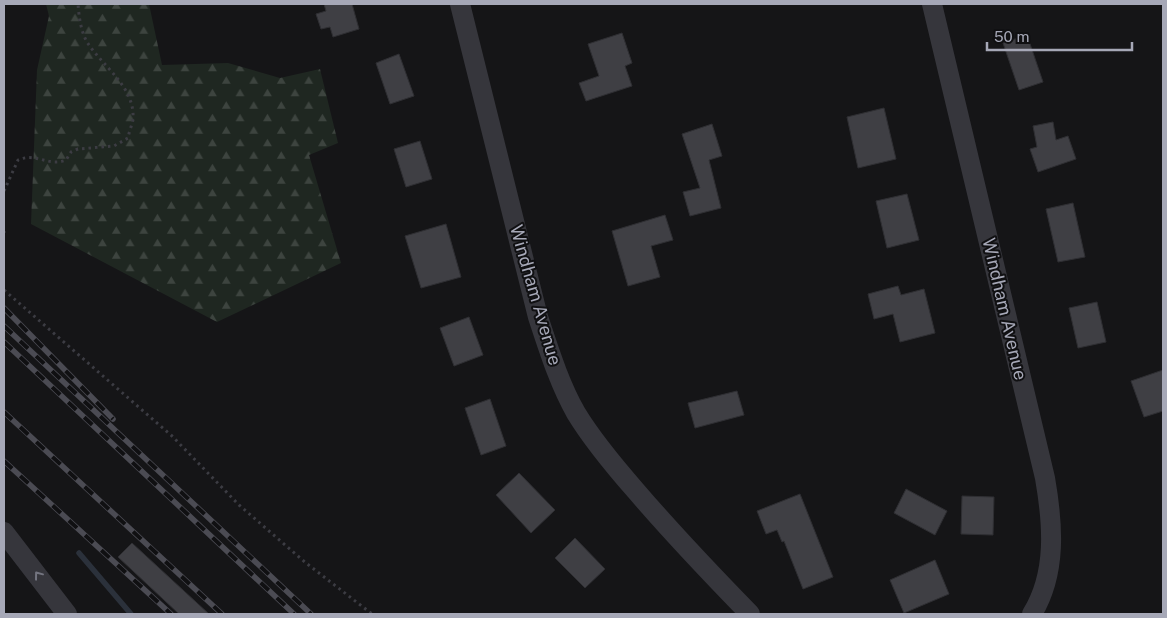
<svg xmlns="http://www.w3.org/2000/svg" width="1167" height="618" font-family="'Public Sans',sans-serif">
<style>
.forest{fill:url(#forest-firs)}
.lines{fill:none;stroke-linecap:round;stroke-linejoin:round}
.stream{stroke:#2b313b;stroke-width:5.5}
.building{fill:#3f3f44;stroke:#2f2f33}
.path{stroke:#3c3c43;stroke-width:3;stroke-dasharray:2.5 4;stroke-linecap:butt}
.minor{stroke:#36363c;stroke-width:20}
.rail-casing{stroke:#4b4b53;stroke-width:5.5}
.rail{stroke:#101012;stroke-width:4;stroke-dasharray:11;stroke-linecap:butt}
.oneway{stroke:#747580}
.labels{text-anchor:middle;dominant-baseline:central;stroke-width:4;stroke-linejoin:round;paint-order:stroke}
.street-label{font-size:18px;fill:#a6a8b7;stroke:#101012}
</style>
<defs>
<pattern id="forest-firs" width="22" height="20" patternUnits="userSpaceOnUse" patternTransform="scale(1.25)"><rect width="22" height="20" fill="#1f2721"/><path d="M5 1l3.5 6h-7zM16 11l3.5 6h-7z" fill="#3d443f"/></pattern>
</defs>
<rect width="100%" height="100%" fill="#151517"/>
<path class="forest" d="M 46,4 L 149,4 L 162,65 L 228,63 L 280,78 L 320,69 L 338,143 L 309,155 L 341,263 L 217,322 L 31,224 L 37,70 L 49,16 Z"/>
<g class="lines">
<path class="stream" d="M 79,553 L 131,614"/>
</g>
<path class="building" d="M 324,4 L 352,4 L 359,29 L 333,37 L 330,27 L 321,29 L 316,14 L 326,11 Z
M 622,33 L 632,63 L 625,66 L 632,86 L 586,101 L 579,83 L 599,76 L 588,44 Z
M 1027,35 L 1043,82 L 1019,90 L 1003,43 Z
M 399,54 L 414,96 L 390,104 L 376,63 Z
M 884,108 L 896,159 L 858,168 L 847,117 Z
M 1053,122 L 1056,140 L 1068,136 L 1076,159 L 1038,172 L 1030,149 L 1037,147 L 1033,126 Z
M 712,124 L 722,156 L 709,160 L 721,208 L 690,216 L 683,192 L 700,188 L 682,134 Z
M 420,141 L 432,179 L 406,187 L 394,149 Z
M 907,194 L 919,240 L 887,248 L 876,201 Z
M 1073,203 L 1085,257 L 1058,262 L 1046,209 Z
M 665,215 L 673,240 L 651,246 L 660,277 L 628,286 L 612,231 Z
M 446,224 L 461,277 L 421,288 L 405,236 Z
M 898,286 L 901,295 L 924,289 L 935,333 L 900,342 L 893,314 L 874,319 L 868,294 Z
M 1097,302 L 1106,342 L 1078,348 L 1069,308 Z
M 469,317 L 483,355 L 454,366 L 440,328 Z
M 1163,370 L 1163,411 L 1144,417 L 1131,381 Z
M 737,391 L 744,415 L 695,428 L 688,403 Z
M 490,399 L 506,446 L 481,455 L 465,408 Z
M 519,473 L 555,510 L 531,533 L 496,495 Z
M 906,489 L 947,511 L 935,535 L 894,513 Z
M 800,494 L 833,577 L 803,589 L 784,541 L 782,542 L 777,530 L 766,534 L 757,511 Z
M 962,496 L 994,497 L 993,535 L 961,534 Z
M 575,538 L 605,569 L 585,588 L 555,558 Z
M 132,543 L 209,614 L 179,614 L 118,557 Z
M 935,560 L 949,594 L 904,613 L 890,580 Z"/>
<g class="lines">
<path class="path" d="M 4,191 L 18,160 C 36,152 48,167 66,160 L 71,152 L 78,149 L 114,146 L 128,138 C 129,132 132,125 133,119 C 135,88 105,68 89,45 C 81,34 79,17 78,4
M 4,231 L 4,233
M 4,290 L 172,436 L 239,505 L 306,563 L 372,614"/>
<path class="minor" d="M 460,4 L 538,317 C 549,350 559,383 576,413 C 593,441 615,467 636,491 C 673,534 711,574 750,614
M 932,4 L 1045,478 C 1053,524 1057,573 1032,614
M 4,532 L 67,614"/>
<g class="rail-casing">
<path id="rail" d="M 4,308 L 113,419
M 4,326 L 311,614
M 4,342 L 294,614
M 4,412 L 222,614
M 4,461 L 171,614"/>
</g>
<use href="#rail" class="rail"/>
</g>
<defs><path id="oneway-chevron" d="M-2-3.5L2.5 0L-2 3.5" fill="none" stroke-width="1.6" stroke-linecap="round" stroke-linejoin="round" transform="scale(1.25)"/></defs>
<use class="oneway" href="#oneway-chevron" transform="translate(38 575) rotate(-127)"/>
<g class="labels">
<g class="street-label">
<text transform="translate(536 295) rotate(74)">Windham Avenue</text>
<text transform="translate(1005 309) rotate(77)">Windham Avenue</text>
</g>
</g>
<rect width="1167" height="618" fill="none" stroke="#a6a8b7" stroke-width="10"/>
<path d="M987 42v8h145v-8" fill="none" stroke="#a6a8b7" stroke-width="2.5"/>
<text x="994" y="42" font-size="15" fill="#a6a8b7" stroke="#101012" stroke-width="4" paint-order="stroke">50 m</text>
</svg>
